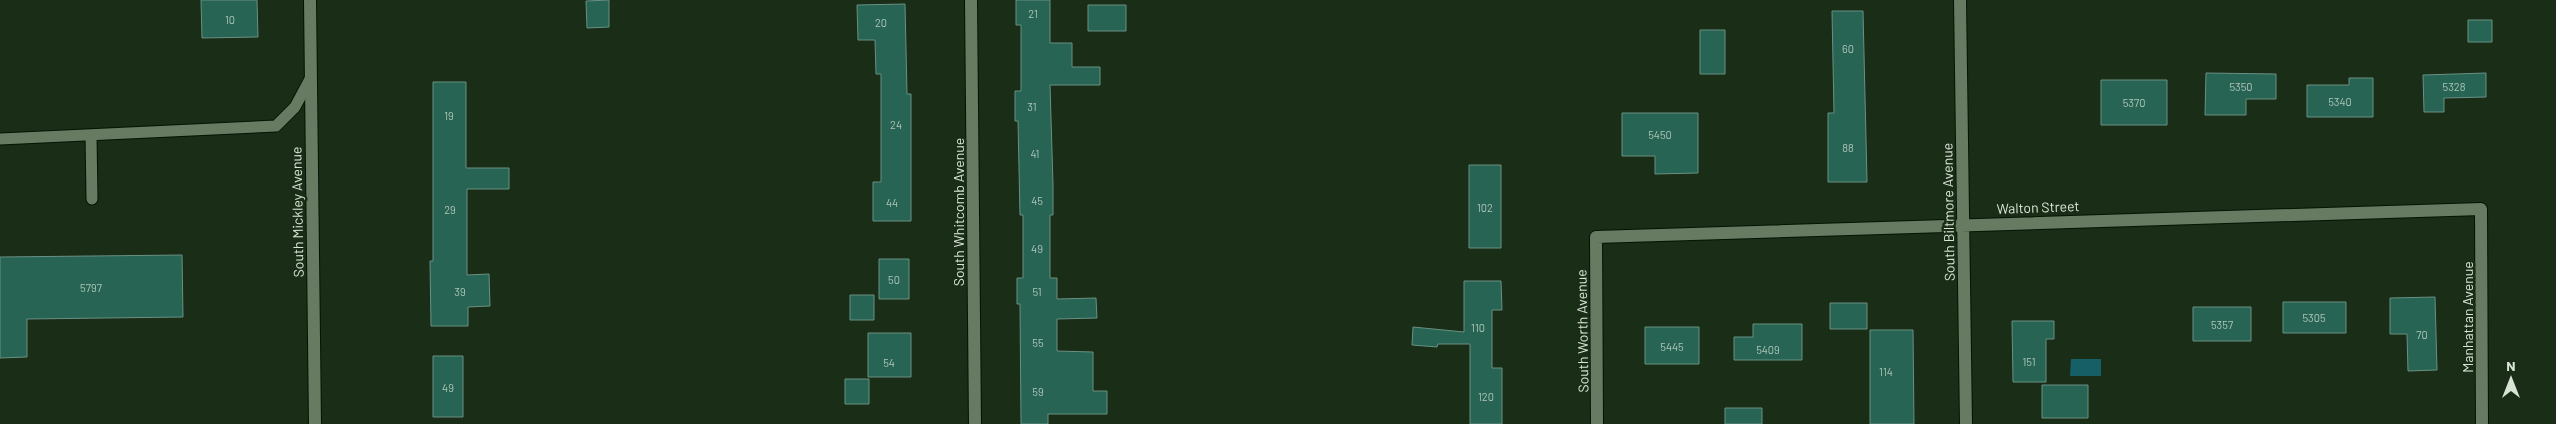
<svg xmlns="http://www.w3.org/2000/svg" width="2556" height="424" font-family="Barlow,sans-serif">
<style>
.water{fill:#165f66}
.building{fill:#276454;stroke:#6a9084}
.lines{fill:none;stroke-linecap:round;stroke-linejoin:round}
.lane-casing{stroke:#041503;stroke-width:13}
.street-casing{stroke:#041503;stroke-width:14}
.lane{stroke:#667b62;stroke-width:11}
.street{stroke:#667b62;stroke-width:12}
.labels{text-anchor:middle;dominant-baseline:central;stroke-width:5;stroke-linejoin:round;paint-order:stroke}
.number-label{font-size:11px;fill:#acc4b6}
.street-label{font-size:14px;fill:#d8e4d6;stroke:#1a2d17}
</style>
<rect width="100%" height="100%" fill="#1a2d17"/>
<path class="water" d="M 2071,359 L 2101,359 L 2101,376 L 2070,376 Z"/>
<path class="building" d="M 201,0 L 257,0 L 258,37 L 202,38 Z
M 609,0 L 609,27 L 587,28 L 586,1 Z
M 1016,0 L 1050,0 L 1050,43 L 1072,43 L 1072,67 L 1100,67 L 1100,85 L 1050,85 L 1053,185 L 1053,215 L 1050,215 L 1050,278 L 1057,278 L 1057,299 L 1096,298 L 1097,318 L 1057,319 L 1057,351 L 1093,352 L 1093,391 L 1107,391 L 1107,414 L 1048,414 L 1048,424 L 1021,424 L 1020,304 L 1017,304 L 1017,278 L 1023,278 L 1023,215 L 1020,215 L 1018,121 L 1015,121 L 1015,91 L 1021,91 L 1021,25 L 1016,25 Z
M 905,4 L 907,94 L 911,94 L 911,221 L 873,221 L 873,182 L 881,182 L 881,74 L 876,74 L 875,40 L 858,40 L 857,5 Z
M 1088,5 L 1126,5 L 1126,31 L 1088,31 Z
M 1832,11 L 1863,11 L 1867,182 L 1828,182 L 1828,113 L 1834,113 Z
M 2468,20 L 2492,20 L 2492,42 L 2468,42 Z
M 1700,30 L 1725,30 L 1725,74 L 1700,74 Z
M 2206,73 L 2276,74 L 2276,99 L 2246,99 L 2246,115 L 2205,115 Z
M 2486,73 L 2486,97 L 2444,98 L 2444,112 L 2424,112 L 2423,75 Z
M 2349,78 L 2373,78 L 2373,117 L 2307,117 L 2307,85 L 2349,85 Z
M 2101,80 L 2167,80 L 2167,125 L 2101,125 Z
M 433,82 L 466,82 L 466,168 L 509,168 L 509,189 L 467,189 L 467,275 L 489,274 L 490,306 L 468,307 L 468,326 L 431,326 L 430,261 L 433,261 Z
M 1622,113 L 1698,113 L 1698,173 L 1655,174 L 1655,156 L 1622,156 Z
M 1469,165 L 1501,165 L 1501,248 L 1469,248 Z
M 182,255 L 183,317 L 27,319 L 27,357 L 0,358 L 0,257 Z
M 879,259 L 909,259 L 909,299 L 879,299 Z
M 1464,281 L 1501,281 L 1502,310 L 1492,310 L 1492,368 L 1502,368 L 1502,424 L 1470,424 L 1470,344 L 1438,344 L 1437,347 L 1412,345 L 1413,327 L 1464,332 Z
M 850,295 L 874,295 L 874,320 L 850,320 Z
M 2435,297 L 2437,370 L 2408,371 L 2407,334 L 2390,334 L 2390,298 Z
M 2283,302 L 2346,302 L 2346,333 L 2283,333 Z
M 1830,303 L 1867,303 L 1867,329 L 1830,329 Z
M 2193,307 L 2251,307 L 2251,341 L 2193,341 Z
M 2012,321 L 2054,321 L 2054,339 L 2046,339 L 2046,382 L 2013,382 Z
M 1753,324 L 1802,324 L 1802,360 L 1734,360 L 1734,337 L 1753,337 Z
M 1645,327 L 1699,327 L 1699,364 L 1645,364 Z
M 1870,330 L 1913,330 L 1914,424 L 1870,424 Z
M 868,333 L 911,333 L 911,377 L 868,377 Z
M 433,356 L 463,356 L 463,417 L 433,417 Z
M 845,379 L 869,379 L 869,404 L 845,404 Z
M 2042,385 L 2088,385 L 2088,418 L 2042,418 Z
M 1725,408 L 1762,408 L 1762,424 L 1725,424 Z"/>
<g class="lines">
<g class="lane-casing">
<path id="lane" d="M 91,135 L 92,199
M 0,139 L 276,126 L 295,107 L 311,77"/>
</g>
<g class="street-casing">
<path id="street" d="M 310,0 L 315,424
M 971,0 L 975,424
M 1960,0 L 1966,424
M 1597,424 L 1596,237 L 2481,209 L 2482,424"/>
</g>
<use href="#lane" class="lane"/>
<use href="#street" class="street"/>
</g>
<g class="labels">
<g class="number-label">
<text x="1033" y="13">21</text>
<text x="230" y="19">10</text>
<text x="881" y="22">20</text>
<text x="1848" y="48">60</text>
<text x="2241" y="86">5350</text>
<text x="2454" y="86">5328</text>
<text x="2340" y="101">5340</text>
<text x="2134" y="102">5370</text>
<text x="1032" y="106">31</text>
<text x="449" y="115">19</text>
<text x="896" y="124">24</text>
<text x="1660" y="134">5450</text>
<text x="1848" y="147">88</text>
<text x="1035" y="153">41</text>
<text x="1037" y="200">45</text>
<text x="892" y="202">44</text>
<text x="1485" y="207">102</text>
<text x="450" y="209">29</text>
<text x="1037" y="248">49</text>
<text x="894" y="279">50</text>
<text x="91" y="287">5797</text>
<text x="460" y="291">39</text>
<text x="1037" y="291">51</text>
<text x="2314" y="317">5305</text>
<text x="2222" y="324">5357</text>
<text x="1478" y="327">110</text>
<text x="2422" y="334">70</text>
<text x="1038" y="342">55</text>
<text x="1672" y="346">5445</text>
<text x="1768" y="349">5409</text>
<text x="2029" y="361">151</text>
<text x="889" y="362">54</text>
<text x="1886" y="371">114</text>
<text x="448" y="387">49</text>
<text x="1038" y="391">59</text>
<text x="1486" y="396">120</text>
</g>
<g class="street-label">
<text transform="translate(2038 207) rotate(-2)">Walton Street</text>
<text transform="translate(297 212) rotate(-91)">South Mickley Avenue</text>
<text transform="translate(958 212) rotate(-90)">South Whitcomb Avenue</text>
<text transform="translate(1948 212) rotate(-91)">South Biltmore Avenue</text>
<text transform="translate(2467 317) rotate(-90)">Manhattan Avenue</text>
<text transform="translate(1582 331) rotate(-91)">South Worth Avenue</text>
</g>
</g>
<g transform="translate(2511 379)" stroke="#1a2d17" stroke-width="4" paint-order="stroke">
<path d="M0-4L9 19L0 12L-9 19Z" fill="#d8e4d6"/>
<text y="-8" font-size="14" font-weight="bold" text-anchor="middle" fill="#d8e4d6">N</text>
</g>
</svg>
